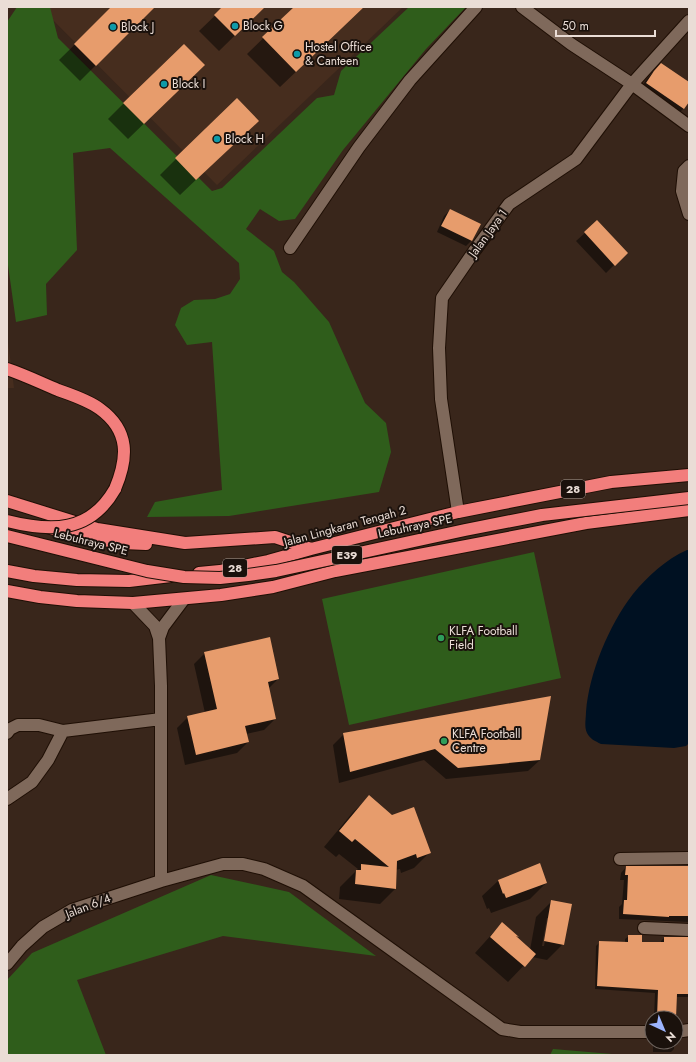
<svg xmlns="http://www.w3.org/2000/svg" width="696" height="1062" font-family="Jost,sans-serif">
<style>
.built{fill:#462d1e}
.green{fill:#2f5d1b}
.water{fill:#012}
.shadow{fill:#0007;fill-rule:evenodd}
.building{fill:#e79c6c}
.lines{fill:none;stroke-linecap:round;stroke-linejoin:round}
.minor-casing{stroke:#1f0f05;stroke-width:14}
.highway-casing{stroke:#1f0f05;stroke-width:14}
.minor{stroke:#7f695b;stroke-width:12}
.highway{stroke:#f27e7c;stroke-width:12}
.highway-bridge-casing{stroke:#1f0f05;stroke-width:14;stroke-linecap:butt}
.highway-bridge{stroke:#f27e7c;stroke-width:12}
.culture-dot{fill:#0f9aa8;stroke:#1a110c;stroke-width:1.5}
.leisure-dot{fill:#2e9e5b;stroke:#1a110c;stroke-width:1.5}
.labels{text-anchor:middle;dominant-baseline:central;stroke-width:4;stroke-linejoin:round;paint-order:stroke}
.shield{fill:#1a110c;stroke:#aca099;stroke-width:1}
.shield-label{font-size:11px;font-weight:bold;fill:#eaddd6}
.poi-label{font-size:12px;fill:#eaddd6;stroke:#1a110c;text-anchor:start}
.street-label{font-size:12px;fill:#eaddd6;stroke:#1a110c}
</style>
<rect width="100%" height="100%" fill="#39261b"/>
<path class="built" d="M 40,7 L 403,7 L 217,185 Z
M 7,334 L 14,388 L 7,388 Z"/>
<path class="green" d="M 17,7 L 50,7 L 58,38 L 212,191 L 222,188 L 317,98 L 334,95 L 341,71 L 409,7 L 466,7 L 426,49 L 343,150 L 295,219 L 279,221 L 260,209 L 246,229 L 274,251 L 282,272 L 294,282 L 329,322 L 365,403 L 386,423 L 391,452 L 379,492 L 229,516 L 147,517 L 155,502 L 222,490 L 212,342 L 187,345 L 175,325 L 181,308 L 194,300 L 215,299 L 230,294 L 240,279 L 239,263 L 110,148 L 73,153 L 77,250 L 46,284 L 47,315 L 16,322 L 7,258 L 7,22 Z
M 534,552 L 561,678 L 349,725 L 322,599 Z
M 211,875 L 289,892 L 376,956 L 223,936 L 77,980 L 106,1055 L 7,1055 L 7,980 L 32,953 Z
M 553,1049 L 624,1055 L 550,1055 Z"/>
<path class="water" d="M 687,550 L 689,550 L 689,743 L 686,746 L 674,748 L 601,744 C 595,741 590,739 587,733 C 584,727 586,718 586,712 C 589,673 609,625 633,594 C 647,577 666,559 687,550 Z"/>
<path class="shadow" d="M 113,7 L 147,7 L 151,10 L 80,81 L 59,60 Z
M 224,7 L 264,7 L 219,51 L 199,31 Z
M 295,7 L 364,7 L 280,87 L 247,54 Z
M 653,72 L 689,83 L 689,100 L 683,109 L 675,117 L 638,92 L 646,80 Z
M 188,81 L 128,139 L 108,119 L 124,103 Z
M 242,136 L 180,195 L 160,175 L 176,159 Z
M 450,210 L 472,240 L 466,246 L 437,232 L 444,216 Z
M 585,233 L 618,261 L 606,273 L 576,241 Z
M 205,653 L 278,679 L 268,689 L 275,719 L 264,730 L 246,734 L 248,742 L 237,753 L 185,765 L 177,728 L 188,717 L 205,713 L 194,664 Z
M 344,734 L 540,760 L 528,771 L 446,779 L 424,760 L 339,783 L 333,745 Z
M 369,797 L 430,852 L 414,868 L 401,873 L 400,869 L 396,870 L 395,889 L 380,904 L 339,899 L 340,887 L 358,869 L 339,854 L 336,857 L 324,847 L 353,812 Z
M 539,865 L 546,883 L 530,899 L 491,913 L 489,908 L 487,909 L 482,896 L 498,881 Z
M 689,866 L 689,922 L 619,919 L 619,907 L 622,904 L 624,880 L 620,880 L 621,873 L 626,867 Z
M 552,901 L 563,944 L 547,960 L 532,957 L 508,982 L 475,953 L 502,923 L 518,937 L 517,938 L 530,950 L 536,917 ZM 547,918 L 549,918 L 544,946 L 542,946 Z
M 629,936 L 641,943 L 661,943 L 661,941 L 664,938 L 689,938 L 689,997 L 676,997 L 675,1018 L 654,1018 L 655,993 L 595,989 L 596,946 L 600,942 L 625,943 L 625,939 Z
M 653,1042 L 674,1042 L 674,1049 L 671,1052 L 653,1052 Z"/>
<path class="building" d="M 111,7 L 155,7 L 96,66 L 74,44 Z
M 222,7 L 265,7 L 235,36 L 214,15 Z
M 294,7 L 364,7 L 296,72 L 262,37 Z
M 184,44 L 205,65 L 144,124 L 123,103 Z
M 661,63 L 689,82 L 689,102 L 684,109 L 646,83 L 654,71 Z
M 237,98 L 259,121 L 196,180 L 175,158 Z
M 450,209 L 481,224 L 472,241 L 441,226 Z
M 597,220 L 628,253 L 615,266 L 584,232 Z
M 270,637 L 279,679 L 268,682 L 276,719 L 245,726 L 249,742 L 196,755 L 187,716 L 217,709 L 204,652 Z
M 551,696 L 540,760 L 458,768 L 435,749 L 350,772 L 343,733 Z
M 369,795 L 392,815 L 414,807 L 431,853 L 417,858 L 416,854 L 397,861 L 396,889 L 355,884 L 356,870 L 361,870 L 361,864 L 389,867 L 355,839 L 352,842 L 339,831 Z
M 540,863 L 547,883 L 506,898 L 504,893 L 503,894 L 498,880 Z
M 626,866 L 689,866 L 689,916 L 669,916 L 669,917 L 623,914 L 624,900 L 627,900 L 628,875 L 625,875 Z
M 551,900 L 572,904 L 564,945 L 544,941 Z
M 502,922 L 519,937 L 516,936 L 536,954 L 525,967 L 490,937 Z
M 628,935 L 642,935 L 642,942 L 664,942 L 664,937 L 689,937 L 689,994 L 677,994 L 676,1018 L 657,1018 L 658,990 L 597,986 L 599,941 L 628,942 Z"/>
<g class="lines">
<g class="minor-casing">
<path id="minor" d="M 522,7 L 571,44 L 632,84 L 689,126
M 689,166 L 684,171 L 682,191 L 689,214
M 290,248 L 359,147 L 410,80 L 476,7
M 458,512 L 441,399 L 439,348 L 442,298 L 475,250 L 509,204 L 576,159 L 632,84 L 689,21
M 133,603 L 155,626 L 159,638 L 161,686 L 161,881
M 159,638 L 163,627 L 184,599
M 7,733 L 10,729 L 18,725 L 39,725 L 63,731 L 161,719
M 7,799 L 32,782 L 48,760 L 63,731
M 620,859 L 689,858
M 644,928 L 689,930
M 7,964 L 22,946 L 43,927 L 72,910 L 161,881 L 223,864 L 243,864 L 264,869 L 303,886 L 502,1029 L 520,1032 L 652,1032
M 676,1032 L 689,1030"/>
</g>
<g class="highway-casing">
<path id="highway" d="M 7,369 C 25,375 41,383 58,390 C 72,395 88,400 100,409 C 130,431 128,458 115,489
M 7,501 L 97,529 L 185,543 L 275,537 L 311,549
M 50,528 L 91,538 L 123,543 L 146,544
M 7,571 L 34,576 L 77,580 L 129,581 L 171,576
M 199,573 L 220,571 L 268,561 L 311,549 L 458,512 L 611,482 L 689,475
M 7,591 L 40,597 L 77,601 L 133,603 L 221,595 L 273,587 L 335,571 L 586,523 L 689,510"/>
</g>
<use href="#minor" class="minor"/>
<use href="#highway" class="highway"/>
<g class="highway-bridge-casing">
<path id="highway-bridge" d="M 7,521 C 51,532 90,533 115,489
M 7,536 L 147,571 L 184,577 L 220,578 L 248,575 L 276,571 L 465,530 L 542,515 L 689,498"/>
</g>
<use href="#highway-bridge" class="highway-bridge"/>
</g>
<g class="culture-dot">
<circle cx="235" cy="26" r="4"/>
<circle cx="113" cy="27" r="4"/>
<circle cx="297" cy="54" r="4"/>
<circle cx="164" cy="84" r="4"/>
<circle cx="217" cy="139" r="4"/>
</g>
<g class="leisure-dot">
<circle cx="441" cy="638" r="4"/>
<circle cx="444" cy="741" r="4"/>
</g>
<g class="labels">
<g class="shield">
<rect x="561" y="480" width="24" height="18" rx="3"/>
<rect x="332" y="546" width="30" height="18" rx="3"/>
<rect x="223" y="559" width="24" height="18" rx="3"/>
</g>
<g class="shield-label">
<text x="573" y="489">28</text>
<text x="347" y="555">E39</text>
<text x="235" y="568">28</text>
</g>
<g class="poi-label">
<text x="243" y="26">Block G</text>
<text x="121" y="27">Block J</text>
<text x="305" y="47">Hostel Office<tspan x="305" dy="14">&amp; Canteen</tspan></text>
<text x="172" y="84">Block I</text>
<text x="225" y="139">Block H</text>
<text x="449" y="631">KLFA Football<tspan x="449" dy="14">Field</tspan></text>
<text x="452" y="734">KLFA Football<tspan x="452" dy="14">Centre</tspan></text>
</g>
<g class="street-label">
<text transform="translate(488 233) rotate(-54)">Jalan Jaya 1</text>
<text transform="translate(345 526) rotate(-15)">Jalan Lingkaran Tengah 2</text>
<text transform="translate(415 526) rotate(-12)">Lebuhraya SPE</text>
<text transform="translate(91 542) rotate(14)">Lebuhraya SPE</text>
<text transform="translate(88 906) rotate(-21)">Jalan 6/4</text>
</g>
</g>
<rect width="696" height="1062" fill="none" stroke="#eaddd6" stroke-width="16"/>
<g transform="translate(664 1030) rotate(136)"><circle r="19" fill="#1a110c" stroke="#6d635d"/>
<path d="M0-3L7 15L0 10L-7 15Z" fill="#9cb4fd"/>
<text y="-6" font-size="11" font-weight="bold" text-anchor="middle" fill="#eaddd6">N</text>
</g>
<path d="M556 30v6h99v-6" fill="none" stroke="#eaddd6" stroke-width="2"/>
<text x="562" y="30" font-size="12" fill="#eaddd6" stroke="#1a110c" stroke-width="3" paint-order="stroke">50 m</text>
</svg>
